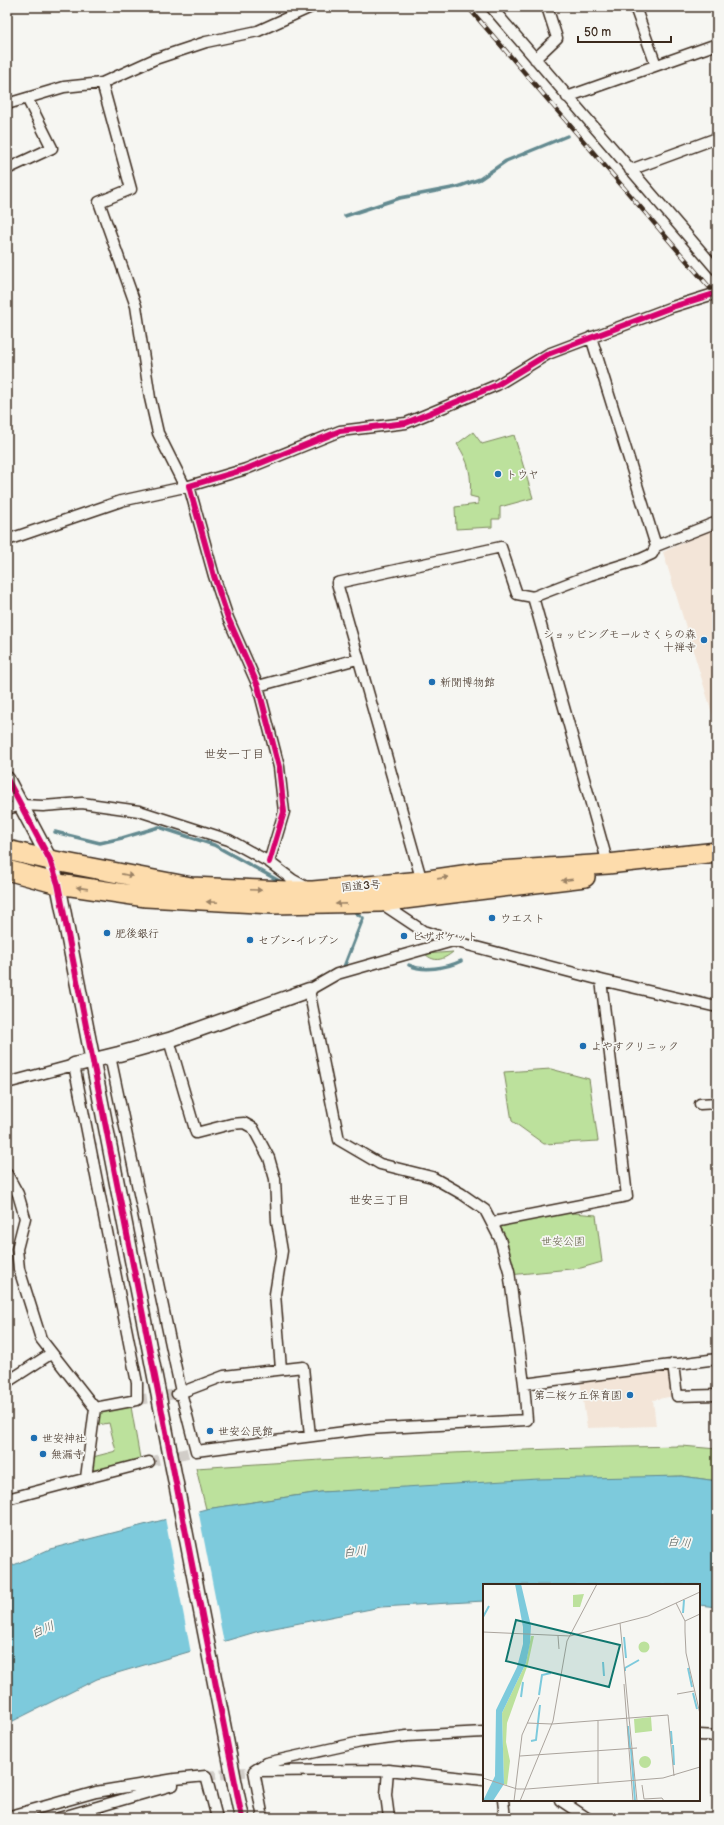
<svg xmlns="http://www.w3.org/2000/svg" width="724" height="1825" font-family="'Balsamiq Sans','Klee One',sans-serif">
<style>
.built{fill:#f3e5d8}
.green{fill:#bce19c;stroke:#7c865d}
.water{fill:#7dcadc;stroke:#638a90}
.pier{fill:#f6f6f2}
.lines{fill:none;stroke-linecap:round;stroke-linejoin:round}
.stream{stroke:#638a90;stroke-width:3.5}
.street-tunnel{stroke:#d1cdc8;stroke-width:10;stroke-dasharray:10 5;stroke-linecap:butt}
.street-casing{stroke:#3b2a1e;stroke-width:13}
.secondary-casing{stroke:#3b2a1e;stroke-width:17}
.highway-casing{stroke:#3b2a1e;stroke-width:22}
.street{stroke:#f6f6f2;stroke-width:10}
.secondary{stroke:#f6f6f2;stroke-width:14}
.highway{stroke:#fddcac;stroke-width:19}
.rail-casing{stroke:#3b2a1e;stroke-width:4.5}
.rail{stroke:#f6f6f2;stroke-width:3;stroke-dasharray:9;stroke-linecap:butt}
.secondary-bridge-casing{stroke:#3b2a1e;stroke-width:17;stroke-linecap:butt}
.secondary-bridge{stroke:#f6f6f2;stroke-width:14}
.cycleway-casing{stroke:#f6f6f2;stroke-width:8}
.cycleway{stroke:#d6006c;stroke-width:6}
.oneway{fill:#9c8365}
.poi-dot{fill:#1f6fb2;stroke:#f6f6f2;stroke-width:1.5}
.labels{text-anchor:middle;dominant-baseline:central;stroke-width:3.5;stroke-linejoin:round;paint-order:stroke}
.poi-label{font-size:11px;fill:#3b2a1e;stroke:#f6f6f2;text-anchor:start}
.street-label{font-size:11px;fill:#3b2a1e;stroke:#f6f6f2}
.park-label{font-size:11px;fill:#5b583e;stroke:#f6f6f2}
.neighbourhood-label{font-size:12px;fill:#3b2a1e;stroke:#f6f6f2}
.water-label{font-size:12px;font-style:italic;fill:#4f5a57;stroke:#f6f6f2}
.inset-river{fill:none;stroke:#7dcadc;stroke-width:2}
.inset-road{fill:none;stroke:#aba49d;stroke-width:1}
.view{fill:#0f766e;fill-opacity:0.15;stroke:#0f766e;stroke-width:2}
.inset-edge{fill:none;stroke:#3b2a1e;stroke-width:2}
</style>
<rect width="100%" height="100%" fill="#f6f6f2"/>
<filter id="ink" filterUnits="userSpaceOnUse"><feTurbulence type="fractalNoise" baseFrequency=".025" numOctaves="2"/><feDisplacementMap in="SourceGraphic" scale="8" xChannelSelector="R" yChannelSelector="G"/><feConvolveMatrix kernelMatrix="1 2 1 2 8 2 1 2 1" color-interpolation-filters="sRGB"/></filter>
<g filter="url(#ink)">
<path class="built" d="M 717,527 L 717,729 L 663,552 Z
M 665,1369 L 671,1372 L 674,1396 L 653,1400 L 656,1426 L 587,1428 L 580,1380 Z"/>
<path class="green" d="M 473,432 L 482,444 L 514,435 L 533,498 L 500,507 L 500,519 L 492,519 L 492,527 L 456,529 L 455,507 L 478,504 L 478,498 L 470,496 C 472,476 469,461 457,444 Z
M 453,952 C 443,960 435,963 425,954 Z
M 551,1069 L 589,1079 L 598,1141 L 544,1144 L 512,1121 L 504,1072 Z
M 562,1212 L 596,1215 L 602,1262 L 581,1268 L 509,1275 L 499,1230 L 503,1223 Z
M 130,1401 L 141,1464 L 86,1478 L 89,1458 L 116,1451 L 109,1423 L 92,1426 L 95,1408 Z
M 682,1446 L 717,1449 L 717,1481 L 682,1476 L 321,1492 L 206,1509 L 196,1468 C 358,1457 520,1448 682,1446 Z"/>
<path class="water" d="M 682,1476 L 717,1481 L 717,1607 L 699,1605 L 699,1585 L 484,1585 L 484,1601 L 381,1607 L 259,1631 L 97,1679 L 7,1724 L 7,1568 L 50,1549 L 206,1509 L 321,1492 L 538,1479 Z"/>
<path class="pier" d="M 198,1509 L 224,1643 L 191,1653 L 165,1518 Z"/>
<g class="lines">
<path class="stream" d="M 345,216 L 400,198 L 457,187 L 480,179 L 506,161 L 567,136
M 55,832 L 100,843 L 122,838 L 159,827 L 214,845 L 281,882
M 355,912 L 360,916
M 409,965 C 423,972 447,968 461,961
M 344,967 L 363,918"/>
<path class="street-tunnel" d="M 137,1400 L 177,1394
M 149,1462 L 196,1451
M 206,1776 L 254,1771"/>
<g class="street-casing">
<path id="street" d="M 491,7 L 717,270
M 635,7 L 656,65
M 535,59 L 557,38 L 547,7
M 102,83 L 131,189 L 99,202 L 136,306 L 150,398 L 158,433 L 185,487
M 567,97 L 717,44
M 7,104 L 64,87 L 102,83 L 155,59 L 206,42 L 258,31 L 311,7
M 7,169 L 52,148 L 27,98
M 630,170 L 717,138
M 591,337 L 656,546 L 652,554 L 641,559 L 590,575 L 533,597 L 608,864
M 7,540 L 121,501 L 189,486
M 656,546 L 717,522
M 258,686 L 357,659
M 7,809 L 22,805 L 43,806 L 82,803 L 139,811 L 229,840 L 269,862 L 293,880 L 308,888
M 269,862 L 284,812 L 279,767 L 258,686 L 228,618 L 214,576 L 189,486 L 246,469 L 340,431 L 406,423 L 497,385 L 548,354 L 672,307 L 717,293
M 423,885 L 337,583 L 501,547 L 517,594 L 533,597
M 381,903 L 423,931 L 453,941 L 601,980 L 717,1007
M 453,941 L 337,974 L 309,990 L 339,1140 L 380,1164 L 432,1177 L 462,1194 L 485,1210 L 500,1239 L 509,1271 L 524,1384 L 717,1359
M 169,1040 L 196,1133 L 231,1124 L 244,1123 L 253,1128 L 269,1158 L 275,1179 L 277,1221 L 282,1251 L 275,1294 L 281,1369
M 110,1056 L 181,1392 L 196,1451 L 368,1429 L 527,1420 L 524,1384
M 7,1083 L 74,1065 L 137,1383 L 137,1400 L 95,1408 L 41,1339 L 19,1269 L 17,1249 L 25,1218 L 18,1194 L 7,1174
M 700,1104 L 717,1103
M 493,1225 L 499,1221 L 627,1196 L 601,980
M 673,1364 L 677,1396 L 717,1395
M 7,1382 L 52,1353
M 177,1394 L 224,1376 L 303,1367 L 310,1436
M 86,1478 L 95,1408
M 7,1499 L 149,1462
M 699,1735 L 717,1736
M 388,1770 L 386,1795 L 389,1818
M 254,1771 L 266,1763 L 361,1742 L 407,1736 L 484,1732
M 254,1771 L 388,1770 L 484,1780
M 254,1771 L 263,1818
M 206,1776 L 217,1818
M 503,1800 L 505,1818
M 560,1800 L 587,1818
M 7,1817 L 96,1792 L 175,1779 L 206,1776
M 59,1818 L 173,1785"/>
</g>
<g class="secondary-casing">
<path id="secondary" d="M 7,779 L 50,860 L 58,884 L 170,1453
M 74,1065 L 119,1054 L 169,1040 L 309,990
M 235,1785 L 242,1818"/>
</g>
<g class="highway-casing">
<path id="highway" d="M 7,850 L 50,860 L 191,887 L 288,891 L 313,891 L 422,881 L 484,872 L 608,864 L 717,852
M 7,870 L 58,884 L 146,897 L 273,904 L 380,902 L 585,877"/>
</g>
<use href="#street" class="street"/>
<use href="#secondary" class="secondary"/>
<use href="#highway" class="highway"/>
<g class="rail-casing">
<path id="rail" d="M 468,7 L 717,296"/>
</g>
<use href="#rail" class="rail"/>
<g class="secondary-bridge-casing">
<path id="secondary-bridge" d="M 170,1453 L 235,1785"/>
</g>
<use href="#secondary-bridge" class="secondary-bridge"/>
<g class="cycleway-casing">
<path id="cycleway" d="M 7,779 L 50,860 L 58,884 L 242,1818
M 269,862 L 284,812 L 279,767 L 258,686 L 228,618 L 214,576 L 189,486 L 246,469 L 340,431 L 406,423 L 497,385 L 548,354 L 672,307 L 717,293"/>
</g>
<use href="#cycleway" class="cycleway"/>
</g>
<defs><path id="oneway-solid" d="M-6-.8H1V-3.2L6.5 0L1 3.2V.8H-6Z"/></defs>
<g class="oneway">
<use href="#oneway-solid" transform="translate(127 875) rotate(11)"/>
<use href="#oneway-solid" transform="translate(443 878) rotate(-8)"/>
<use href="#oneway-solid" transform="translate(567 880) rotate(173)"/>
<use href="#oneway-solid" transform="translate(82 888) rotate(-172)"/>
<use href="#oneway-solid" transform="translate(256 890) rotate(2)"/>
<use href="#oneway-solid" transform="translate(212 902) rotate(-177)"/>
<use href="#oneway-solid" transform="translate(341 904) rotate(179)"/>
</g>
</g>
<g class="poi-dot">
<circle cx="498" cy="474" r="4"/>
<circle cx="704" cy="640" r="4"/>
<circle cx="432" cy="682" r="4"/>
<circle cx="492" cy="918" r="4"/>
<circle cx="107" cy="933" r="4"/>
<circle cx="404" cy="936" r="4"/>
<circle cx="250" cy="940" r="4"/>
<circle cx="583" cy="1046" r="4"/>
<circle cx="630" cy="1395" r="4"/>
<circle cx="210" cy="1431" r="4"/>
<circle cx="34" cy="1438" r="4"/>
<circle cx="43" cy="1454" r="4"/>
</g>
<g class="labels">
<g class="poi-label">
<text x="506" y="474">トウヤ</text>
<text x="696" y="634" text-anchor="end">ショッピングモールさくらの森<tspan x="696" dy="13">十禅寺</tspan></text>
<text x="440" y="682">新聞博物館</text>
<text x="500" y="918">ウエスト</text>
<text x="115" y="933">肥後銀行</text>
<text x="412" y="936">ピザポケット</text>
<text x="258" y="940">セブン-イレブン</text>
<text x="591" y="1046">よやすクリニック</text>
<text x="622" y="1395" text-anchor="end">第二桜ケ丘保育園</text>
<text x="218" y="1431">世安公民館</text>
<text x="42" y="1438">世安神社</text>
<text x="51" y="1454">無漏寺</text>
</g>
<g class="street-label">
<text transform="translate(361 886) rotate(-5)">国道3号</text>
</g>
<g class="park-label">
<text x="563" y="1241">世安公園</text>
</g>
<g class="neighbourhood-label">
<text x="234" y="754">世安一丁目</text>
<text x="379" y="1200">世安三丁目</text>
</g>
<g class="water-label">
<text transform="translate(679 1543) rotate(5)">白川</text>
<text transform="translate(355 1552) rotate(-6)">白川</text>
<text transform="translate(43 1630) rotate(-23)">白川</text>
</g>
</g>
<g transform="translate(483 1584)">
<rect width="217" height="217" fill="#f6f6f2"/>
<path d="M 101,10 L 97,23 L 90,23 L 90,11 ZM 48,52 L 51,52 L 45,80 L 24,139 L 23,158 L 27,177 L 24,201 L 21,200 L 19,129 L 43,79 ZM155.5 63a5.5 5.5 0 1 1 11 0a5.5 5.5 0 1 1-11 0ZM 168,133 L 169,147 L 152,149 L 151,135 ZM156 178a6 6 0 1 1 12 0a6 6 0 1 1-12 0Z" fill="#bce19c"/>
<path d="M 32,0 L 38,0 L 48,42 L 47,59 L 43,79 L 19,129 L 21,200 L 10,217 L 0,217 L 12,192 L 13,126 L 34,83 L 40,60 L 40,43 Z" fill="#7dcadc"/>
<path class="inset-river" d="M 200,29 L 201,16M 0,33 L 6,22M 141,53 L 143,74M 120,78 L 121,92M 205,84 L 209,103M 142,87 L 142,84 L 156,76M 210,109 L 214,125M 56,111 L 59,91 L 68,89M 38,113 L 40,98M 145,142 L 147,164M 188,147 L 189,160M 48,157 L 53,156 L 57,121M 190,161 L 191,181M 148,165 L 152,217"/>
<path class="inset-road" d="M 193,19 L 202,37M 217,30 L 202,37 L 202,48 L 203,69 L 217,130M 137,39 L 154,217M 0,48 L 87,52 L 165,32 L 217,8M 75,52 L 76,65M 141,100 L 150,217M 194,110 L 211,107M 44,139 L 69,140 L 185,131 L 191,192M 37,172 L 154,164M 0,194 L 34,205 L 44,205 L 180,194 L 217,183M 115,200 L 115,137M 159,201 L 161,215M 161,215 L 179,214 L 181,217M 31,217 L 39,151 L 56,113M 37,217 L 70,137 L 84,57 L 114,0"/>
<path class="view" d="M 33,36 L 137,61 L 126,103 L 23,77 Z"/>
<rect width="217" height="217" class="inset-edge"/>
</g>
<rect width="724" height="1825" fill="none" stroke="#f6f6f2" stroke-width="24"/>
<rect x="12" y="12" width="700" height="1801" fill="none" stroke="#3b2a1e" stroke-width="1.5" filter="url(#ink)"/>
<path d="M578 36v6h93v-6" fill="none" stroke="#3b2a1e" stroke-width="2"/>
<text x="584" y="36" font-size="12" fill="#3b2a1e" stroke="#f6f6f2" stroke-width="3" paint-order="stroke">50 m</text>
</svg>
